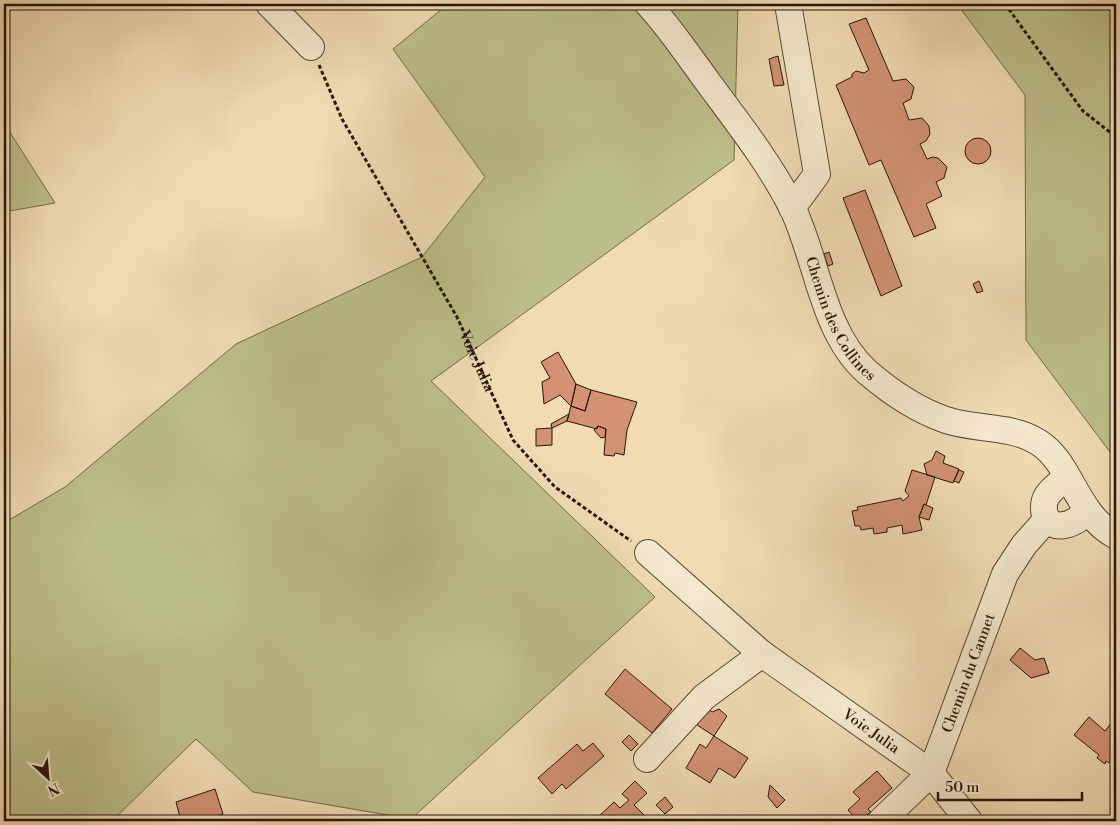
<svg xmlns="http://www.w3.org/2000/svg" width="1120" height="825" font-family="'Libre Bodoni',serif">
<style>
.green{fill:#bdbf8a;stroke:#726a47}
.building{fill:#d39274;stroke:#271504}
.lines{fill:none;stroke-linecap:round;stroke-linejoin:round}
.minor-casing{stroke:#594630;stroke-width:28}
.path{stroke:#271504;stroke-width:3;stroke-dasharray:4 2.5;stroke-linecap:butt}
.minor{stroke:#f5e8ce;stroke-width:26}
.labels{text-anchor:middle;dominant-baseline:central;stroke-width:4;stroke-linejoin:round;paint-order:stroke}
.street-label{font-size:15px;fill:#271504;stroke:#f5e8ce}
</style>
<rect width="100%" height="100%" fill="#f0dbb3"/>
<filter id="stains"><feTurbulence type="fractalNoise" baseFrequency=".004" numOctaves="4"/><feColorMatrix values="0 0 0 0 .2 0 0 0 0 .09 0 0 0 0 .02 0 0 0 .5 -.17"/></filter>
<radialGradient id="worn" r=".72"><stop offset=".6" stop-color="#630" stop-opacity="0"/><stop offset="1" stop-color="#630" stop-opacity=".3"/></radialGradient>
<path class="green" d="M 448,4 L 738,4 L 734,160 L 431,381 L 655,597 L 411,819 L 253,792 L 196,739 L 112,821 L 4,821 L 4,523 L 65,487 L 236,344 L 422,257 L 485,177 L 393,49 Z
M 957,4 L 1116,4 L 1116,460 L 1026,340 L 1025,95 Z
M 4,123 L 55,203 L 4,212 Z"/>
<path class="building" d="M 866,18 L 893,81 L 906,79 L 914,87 L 911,99 L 903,103 L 909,120 L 922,118 L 929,126 L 930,134 L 926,141 L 920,144 L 927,159 L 933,157 L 938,158 L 947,167 L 944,178 L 936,182 L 942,196 L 926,204 L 936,228 L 914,237 L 881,160 L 869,165 L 836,85 L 852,77 L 852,74 L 856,71 L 864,73 L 869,70 L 849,24 Z
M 778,56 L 784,85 L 774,86 L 769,59 Z
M965 151a13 13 0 1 1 26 0a13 13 0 1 1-26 0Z
M 865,190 L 902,286 L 881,296 L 843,198 Z
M 829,252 L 833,264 L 828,266 L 824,254 Z
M 979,281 L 983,291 L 977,293 L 973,284 Z
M 558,352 L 576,384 L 571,406 L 560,395 L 544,404 L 542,382 L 550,378 L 541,362 Z
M 576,384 L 591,390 L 585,411 L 571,406 Z
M 591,390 L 637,402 L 627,430 L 624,455 L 615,453 L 614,456 L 604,455 L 606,429 L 598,426 L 597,429 L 567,421 L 571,406 L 585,411 Z
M 569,414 L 567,421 L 552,428 L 551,424 Z
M 598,426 L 606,429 L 605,437 L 601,438 L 594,430 Z
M 552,428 L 552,445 L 536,446 L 536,429 Z
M 936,451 L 945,456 L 943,463 L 959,469 L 953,483 L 927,475 L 924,464 L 932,460 Z
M 912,470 L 935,477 L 926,505 L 924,504 L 919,517 L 922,530 L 903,534 L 902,525 L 887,528 L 887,532 L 874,534 L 873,528 L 861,530 L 860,526 L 855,526 L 852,511 L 858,510 L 857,507 L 901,498 L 903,501 L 909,496 L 905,491 Z
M 959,470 L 964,472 L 959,483 L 954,481 Z
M 924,504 L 933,508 L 929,520 L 919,517 Z
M 1020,648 L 1035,660 L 1044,658 L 1049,673 L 1031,678 L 1010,660 Z
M 625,669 L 672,709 L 652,733 L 605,694 Z
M 706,706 L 712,712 L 719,709 L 727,716 L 714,736 L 694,723 Z
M 1089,717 L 1105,731 L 1116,717 L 1116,754 L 1109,763 L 1106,761 L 1105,764 L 1097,758 L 1099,755 L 1074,735 Z
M 629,735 L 638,744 L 631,751 L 622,742 Z
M 714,736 L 748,758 L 735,778 L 719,768 L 710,783 L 686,768 L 700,744 L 706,748 Z
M 593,743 L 604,756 L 566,789 L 562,784 L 552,794 L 538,778 L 577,744 L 583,751 Z
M 877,771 L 892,788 L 868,809 L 871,812 L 858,821 L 848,810 L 860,799 L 853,792 Z
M 635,781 L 647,793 L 634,805 L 650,821 L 631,821 L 625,815 L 619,821 L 600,821 L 597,818 L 614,802 L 620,808 L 629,800 L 622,794 Z
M 770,785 L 785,800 L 777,808 L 768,797 Z
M 215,789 L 223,814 L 200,821 L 181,821 L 176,802 Z
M 665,797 L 673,807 L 665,814 L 656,805 Z"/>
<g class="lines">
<g class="minor-casing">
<g id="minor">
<path d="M 269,4 L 311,47"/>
<path id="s2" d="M 648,4 C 671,29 690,58 710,85 C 739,124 770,164 792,207 C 817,258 822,331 866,371 C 889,391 917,410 946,420 C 975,430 1011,425 1038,442 C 1072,463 1075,514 1116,536"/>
<path d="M 788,4 L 817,174 L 792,208"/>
<path d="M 1067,477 C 1060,483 1052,488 1047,496 C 1039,510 1047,529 1064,525 C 1073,524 1081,517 1088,512"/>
<path d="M 648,553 L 762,654"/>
<path id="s3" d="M 647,759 L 704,697 L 762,654 L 931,773 L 969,821"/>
<path id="s4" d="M 881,821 L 931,773 L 1005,574 L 1024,545 L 1047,519"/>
</g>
</g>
<g class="path">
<path d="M 1005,4 L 1083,111 L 1116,137"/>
<path id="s1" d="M 319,65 L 342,119 L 457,317 L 513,440 L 555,487 L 631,541"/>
</g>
<use href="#minor" class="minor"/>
</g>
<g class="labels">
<g class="street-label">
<text stroke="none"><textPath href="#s2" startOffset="372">Chemin des Collines</textPath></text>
<text stroke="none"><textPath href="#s1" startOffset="336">Voie Julia</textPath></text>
<text stroke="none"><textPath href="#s4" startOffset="176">Chemin du Cannet</textPath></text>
<text stroke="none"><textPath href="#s3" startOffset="290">Voie Julia</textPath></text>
</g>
</g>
<rect width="1120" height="825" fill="none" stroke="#f0dbb3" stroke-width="20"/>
<rect x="5" y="5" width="1110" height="815" fill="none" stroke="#271504" stroke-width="2.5"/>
<rect x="10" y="10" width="1100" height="805" fill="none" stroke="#271504"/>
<g transform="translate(48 778) rotate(154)" stroke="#f5e8ce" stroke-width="4" paint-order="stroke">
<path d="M0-4L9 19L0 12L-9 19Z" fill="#271504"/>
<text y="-8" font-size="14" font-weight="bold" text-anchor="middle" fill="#271504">N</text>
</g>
<path d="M938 792v8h144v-8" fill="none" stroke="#271504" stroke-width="2.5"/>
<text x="945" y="792" font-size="15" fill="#271504" stroke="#f5e8ce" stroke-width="4" paint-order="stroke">50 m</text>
<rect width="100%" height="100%" filter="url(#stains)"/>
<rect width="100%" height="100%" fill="url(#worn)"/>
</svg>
